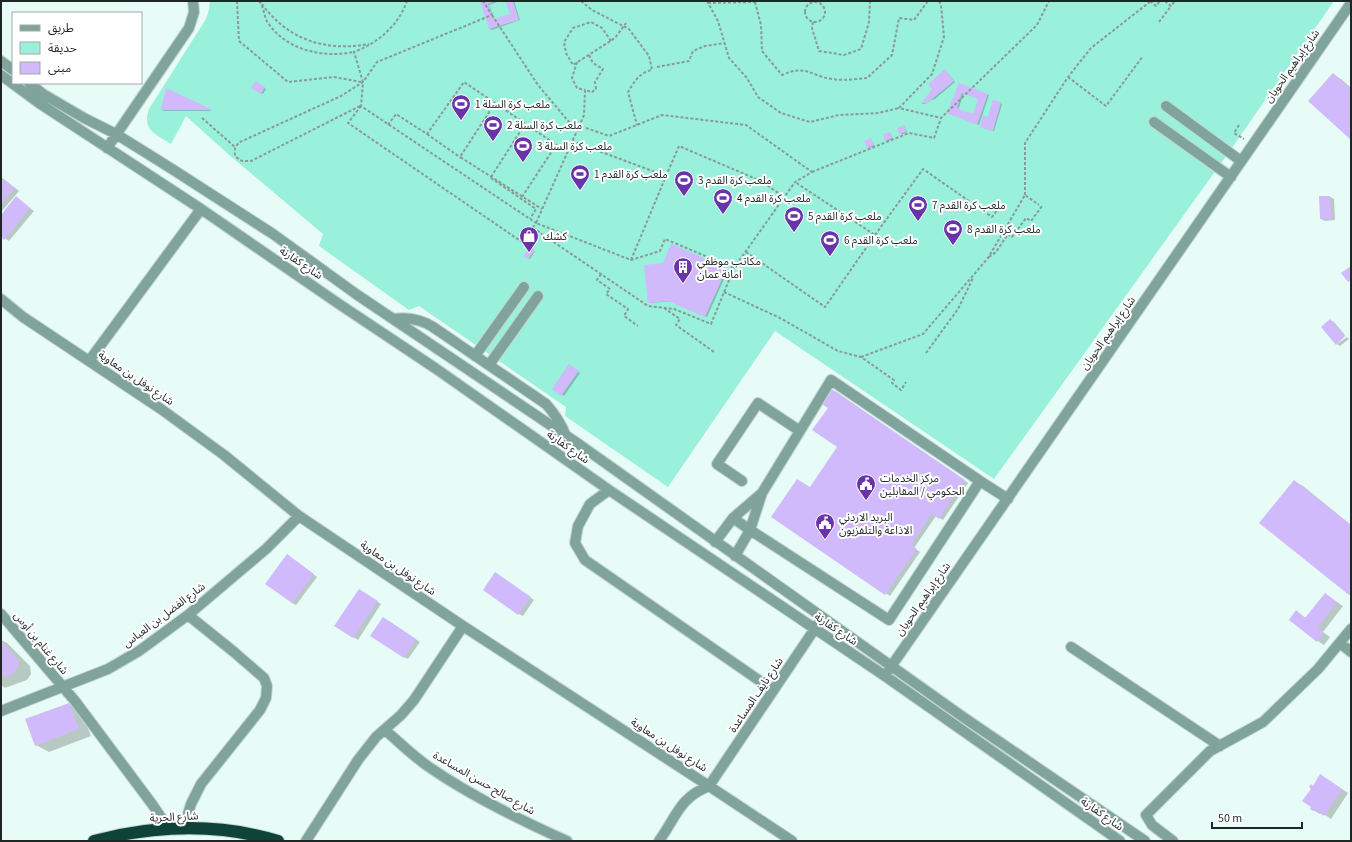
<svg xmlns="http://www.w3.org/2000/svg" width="1352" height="842" font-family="'Source Sans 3','Noto Sans Arabic',sans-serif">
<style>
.green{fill:#99f0db}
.shadow{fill:#0003;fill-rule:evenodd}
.building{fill:#d1bafb;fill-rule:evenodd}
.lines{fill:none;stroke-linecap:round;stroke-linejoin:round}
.minor-casing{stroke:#c3d6d0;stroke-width:12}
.highway-casing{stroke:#c3d6d0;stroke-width:14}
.path{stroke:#8b9a96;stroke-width:2;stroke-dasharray:3 2;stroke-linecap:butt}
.minor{stroke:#80a49b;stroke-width:10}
.highway{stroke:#0f4238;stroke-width:12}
.labels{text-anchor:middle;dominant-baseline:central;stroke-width:4;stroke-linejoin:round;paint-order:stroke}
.street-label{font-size:11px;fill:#1f2725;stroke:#fff}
.poi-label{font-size:11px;fill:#1f2725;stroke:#fff;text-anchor:start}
</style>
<rect width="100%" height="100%" fill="#e7fcf6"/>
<path class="green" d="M 210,1 L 1334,1 L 1229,152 L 994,479 L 775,331 L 668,487 L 565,416 L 566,407 L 419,306 L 409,310 L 319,246 L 323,234 L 227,153 L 186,116 L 171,144 C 155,134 142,130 149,109 L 206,19 L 209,10 Z"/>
<path class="shadow" d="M 481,1 L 500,1 L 489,5 L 495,20 L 511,14 L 506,1 L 514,1 L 520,20 L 492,30 L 490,29 Z
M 947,72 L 955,82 L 935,99 L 925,102 L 925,104 L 932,101 L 923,104 L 922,104 Z
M 1333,74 L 1341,79 L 1351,88 L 1351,139 Z
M 256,82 L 266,89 L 263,94 L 253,87 Z
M 959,84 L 989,95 L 979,125 L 950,114 ZM 964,93 L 979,99 L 974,115 L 958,110 Z
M 167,89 L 211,111 L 164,111 L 162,110 Z
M 993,101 L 1002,104 L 994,131 L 983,128 L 988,118 Z
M 904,126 L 907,132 L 902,135 L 898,128 Z
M 890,133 L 893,139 L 888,141 L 886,140 Z
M 871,140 L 875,146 L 869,148 L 867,147 Z
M 1,177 L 19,191 L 1,212 Z
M 1320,197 L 1330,197 L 1334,199 L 1335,220 L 1325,221 L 1321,219 Z
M 17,198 L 34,211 L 9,241 L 1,236 L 1,216 Z
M 530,248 L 535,251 L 530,259 L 525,256 Z
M 726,269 L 728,270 L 707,317 L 671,301 L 650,303 L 649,302 Z
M 1330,320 L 1334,322 L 1345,335 L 1336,343 Z
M 1347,337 L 1349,339 L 1340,346 L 1337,344 Z
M 569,366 L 580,373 L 564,396 L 553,389 Z
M 835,391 L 968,483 L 943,520 L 936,516 L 914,548 L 920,552 L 890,596 L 773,516 L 810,488 L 839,447 L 829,408 Z
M 1294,481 L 1303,486 L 1351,525 L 1351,595 Z
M 291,558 L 317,577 L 296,605 L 292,603 Z
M 499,576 L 534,600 L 523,616 L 519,614 Z
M 363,592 L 381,604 L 358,640 L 336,626 Z
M 1325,594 L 1343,606 L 1323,632 L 1330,637 L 1324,645 L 1318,641 L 1296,612 L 1306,618 Z
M 387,620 L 420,642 L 408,659 L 404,657 Z
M 1,640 L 7,643 L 30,666 L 31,674 L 27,680 L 5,688 L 1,685 Z
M 69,704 L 81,711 L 91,736 L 49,752 L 36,745 Z
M 1327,779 L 1348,793 L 1331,819 L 1321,812 L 1320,814 L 1311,809 L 1312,788 Z"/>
<path class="building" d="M 480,1 L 496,1 L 488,4 L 494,19 L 510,14 L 505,1 L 513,1 L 519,20 L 489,29 Z
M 945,69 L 954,81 L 931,100 L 921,104 L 932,89 L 928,84 Z
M 1333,73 L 1351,90 L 1351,140 L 1308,101 Z
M 256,81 L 265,87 L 261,94 L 251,88 Z
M 959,83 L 988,94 L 977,125 L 947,113 ZM 962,93 L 978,99 L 973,114 L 957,108 Z
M 166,88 L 213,110 L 161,110 Z
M 993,100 L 1001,102 L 993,131 L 980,127 L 983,115 L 988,117 Z
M 904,125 L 906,132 L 899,134 L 897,128 Z
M 890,132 L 892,138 L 885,141 L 883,134 Z
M 871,138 L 874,145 L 867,148 L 864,141 Z
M 1,177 L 15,188 L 1,206 Z
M 16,196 L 30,208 L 4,240 L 1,237 L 1,215 Z
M 1319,196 L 1330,196 L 1332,219 L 1320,219 Z
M 671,244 L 727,268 L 705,317 L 668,301 L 648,303 L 644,265 L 663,263 Z
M 530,247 L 535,250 L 528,259 L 523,256 Z
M 1351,266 L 1351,280 L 1348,282 L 1341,273 Z
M 1330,319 L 1345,336 L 1336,345 L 1321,327 Z
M 569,364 L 579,371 L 561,396 L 552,389 Z
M 830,388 L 965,480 L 939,519 L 932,514 L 911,545 L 917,549 L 885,595 L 771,517 L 797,479 L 810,487 L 837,447 L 812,430 L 828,408 L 820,403 Z
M 1294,480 L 1351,525 L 1351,593 L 1349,595 L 1259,523 Z
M 287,554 L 314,574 L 292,603 L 265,584 Z
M 495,572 L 531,597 L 518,615 L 483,590 Z
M 359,589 L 378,601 L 353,638 L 334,626 Z
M 1325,593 L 1337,602 L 1318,627 L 1324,633 L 1317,642 L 1289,620 L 1296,610 L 1305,618 Z
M 383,617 L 416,639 L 404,658 L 370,636 Z
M 1,641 L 17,658 L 19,662 L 18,666 L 14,673 L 1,678 Z
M 69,703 L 79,729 L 35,746 L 25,719 Z
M 1320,774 L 1342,789 L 1324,816 L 1314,809 L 1313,811 L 1310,809 L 1311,807 L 1302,801 L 1311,789 L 1309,787 L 1311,784 L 1313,786 Z"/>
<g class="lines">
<g class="minor-casing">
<path id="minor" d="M 1,61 L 13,70
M 1,75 L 39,103 L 201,209 L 339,304 L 435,368 L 609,490 L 885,676 L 1120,841
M 29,83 L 43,94 L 84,118 L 116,134 L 172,169 L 273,234 L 356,294 L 580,445 L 963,717 L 1145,841
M 1166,106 L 1241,161
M 1154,122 L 1231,177
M 107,148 L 189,28 L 194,12 L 193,1
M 1,299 L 23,317 L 161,409 L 224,455 L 299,516 L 463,626 L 709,786 L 792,841
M 393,319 C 408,317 420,319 433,327 L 546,404 C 555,414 561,423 566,436
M 475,356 L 524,287
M 89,361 L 201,209
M 489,365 L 538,296
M 742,481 L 717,464 L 758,403 L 800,431
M 980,481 L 1008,499
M 609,490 L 590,504 L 578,526 L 575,543 L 585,560 L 773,690
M 733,518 L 750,530 L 889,620 L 980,481 L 831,380 L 762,493 L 750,530 L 735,556
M 715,542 L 733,518 L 762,493
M 1,614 L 75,701 L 152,804 L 169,829
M 1340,643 L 1351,652
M 1071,647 L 1220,746
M 888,671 L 1351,3
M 1,711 L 108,669 L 139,651 L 188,615 L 266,549 L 299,516
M 385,730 C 399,742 413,756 429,767 C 471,796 520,820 567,841
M 184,827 L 191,804 L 201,784 L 260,710 L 266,698 L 267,686 L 264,678 L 234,652 L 188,615
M 306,841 L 358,760 L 376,737 L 401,715 L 414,700 L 463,626
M 659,841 C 677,816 679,798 709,786 L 818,624
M 1173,841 L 1152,825 L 1146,815 L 1210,751 L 1263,722 L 1318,669 L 1351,629"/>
</g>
<g class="highway-casing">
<path id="highway" d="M 94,841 C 155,825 218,823 278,841"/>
</g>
<path class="path" d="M 237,1 L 239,41 L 288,82 L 334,77 L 361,82
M 259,1 C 264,7 264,17 268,23 C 287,51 324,58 354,52
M 581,1 L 592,10 L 629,29 L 649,56 L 652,70 C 640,72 634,82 628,92 L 637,125
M 707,1 L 718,21 L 729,58 L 747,78 L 758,97 L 781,113 L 810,122 L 839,115 L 878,113 L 899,108
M 939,1 L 941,5 L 944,37 L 932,74 L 899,108 L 941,118
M 1150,1 L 1156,6 L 1160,1
M 1165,1 L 1171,6 L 1175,1
M 755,2 L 761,25 L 762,51 L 782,75 C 806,64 811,76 832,79 C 843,81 856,79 867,78 L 892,55 L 899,18 L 914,20 L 928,1
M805 12a10 10 0 1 1 20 0a10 10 0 1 1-20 0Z
M 708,3 L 755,2
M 262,4 C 288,40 326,52 369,44
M 492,15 L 538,85 L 569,122 L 609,136 L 662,115 L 746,125 L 812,172 L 795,182 L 734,268 L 711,324 L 674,309 L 648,306 L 533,228
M 813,22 L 812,28 L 819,51 L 844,55 L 861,49 L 869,22 L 870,1
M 1159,22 L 1171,6
M 611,41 L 602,28 L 591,22 L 573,28 L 564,42 L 566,53 L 573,65 L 615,38 L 626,23
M 589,55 L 593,63 L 603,69 L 595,82 L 596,89 L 592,92 L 585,90 L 584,115 L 536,223 L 631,260 L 660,251 L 665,239 L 734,268
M 577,62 L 572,78 L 577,88 L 585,90
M 657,67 L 689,61 L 693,51 L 705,46 L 724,43
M 1068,77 L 1106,106 L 1143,56
M 495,103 L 460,157 L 542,209
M 360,106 L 251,161 L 242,161 L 236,157 C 233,151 235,146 240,142 L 341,96 L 363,82 L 377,62 L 492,15 L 483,1
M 361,106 L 348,123 L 522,242 L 536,223 L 361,106 L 363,82 L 354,52 C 378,43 398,26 407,1
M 202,118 L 235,147
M 388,125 L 396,114 L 427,134 L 464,82 L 567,152
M 1239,125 L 1234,133 L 1244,139
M 427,134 L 461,158
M 572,141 L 666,176 L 679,146 L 761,181 L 784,197
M 812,172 L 909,133 L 934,138 L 941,118 L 1037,25 L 1049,1
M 491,177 L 525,124
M 491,178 L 536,209 L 530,219
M 1025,195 L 1025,143 L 1068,77 L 1091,48 L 1151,1
M 522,197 L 556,145
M 875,235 L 923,169 L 992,217 L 999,208
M 746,252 L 825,307 L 875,235 L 795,182
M 989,257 L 996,252 L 1008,234 L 1012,237 L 1026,218 L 1031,221 L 1042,206
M 631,260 L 666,176
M 601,274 L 597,280 L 610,289 L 606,294 L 628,309 L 624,316 L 638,326
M 724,292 L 780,318 L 838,351 L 861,357 L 894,380 L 892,383 L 901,390 L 906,382
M 664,308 L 680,319 L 676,325 L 714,352
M 926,353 L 958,309 L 973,278
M 861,357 L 923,334 L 988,258 L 1025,195 L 1039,205"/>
<use href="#minor" class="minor"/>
<use href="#highway" class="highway"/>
</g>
<defs>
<g id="stadium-pin" transform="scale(1)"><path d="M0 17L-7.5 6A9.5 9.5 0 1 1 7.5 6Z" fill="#6933aa" stroke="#fff"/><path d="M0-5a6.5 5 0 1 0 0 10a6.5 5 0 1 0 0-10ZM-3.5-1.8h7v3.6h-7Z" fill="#fff"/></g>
<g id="shop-pin" transform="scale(1)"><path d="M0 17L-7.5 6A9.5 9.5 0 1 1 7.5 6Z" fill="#6933aa" stroke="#fff"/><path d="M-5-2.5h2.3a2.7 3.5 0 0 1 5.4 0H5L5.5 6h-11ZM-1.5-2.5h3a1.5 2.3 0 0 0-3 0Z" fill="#fff"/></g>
<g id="building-pin" transform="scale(1)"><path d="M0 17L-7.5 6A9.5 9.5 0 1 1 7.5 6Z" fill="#6933aa" stroke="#fff"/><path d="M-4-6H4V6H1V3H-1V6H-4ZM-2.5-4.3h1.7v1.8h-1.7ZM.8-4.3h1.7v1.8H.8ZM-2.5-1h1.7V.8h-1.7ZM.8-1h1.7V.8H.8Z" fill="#fff"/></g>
<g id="civic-pin" transform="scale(1)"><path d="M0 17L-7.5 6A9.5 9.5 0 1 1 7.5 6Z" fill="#6933aa" stroke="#fff"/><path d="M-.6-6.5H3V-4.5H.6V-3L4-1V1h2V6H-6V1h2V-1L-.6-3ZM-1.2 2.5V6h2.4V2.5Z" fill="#fff"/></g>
</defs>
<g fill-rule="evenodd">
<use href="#stadium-pin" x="461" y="104"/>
<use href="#stadium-pin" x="493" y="125"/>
<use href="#stadium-pin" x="523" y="146"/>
<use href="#stadium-pin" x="580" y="174"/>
<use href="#stadium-pin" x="684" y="180"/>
<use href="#stadium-pin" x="723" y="198"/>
<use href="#stadium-pin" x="918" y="205"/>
<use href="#stadium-pin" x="794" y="216"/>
<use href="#stadium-pin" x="953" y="229"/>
<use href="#shop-pin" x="529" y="236"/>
<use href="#stadium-pin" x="830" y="240"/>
<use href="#building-pin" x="683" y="267"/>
<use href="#civic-pin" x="866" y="484"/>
<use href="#civic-pin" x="825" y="523"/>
</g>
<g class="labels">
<g class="street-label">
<text transform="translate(1292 66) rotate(-55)">شارع إبراهيم الحويان</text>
<text transform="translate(301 263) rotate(34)">شارع كفارنة</text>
<text transform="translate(1108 333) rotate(-55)">شارع إبراهيم الحويان</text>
<text transform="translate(136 378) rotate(34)">شارع نوفل بن معاوية</text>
<text transform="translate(568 447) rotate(35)">شارع كفارنة</text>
<text transform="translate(398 568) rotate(34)">شارع نوفل بن معاوية</text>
<text transform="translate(923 599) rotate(-55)">شارع إبراهيم الحويان</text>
<text transform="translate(164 615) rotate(-37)">شارع الفضل بن العباس</text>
<text transform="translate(836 629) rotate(34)">شارع كفارنة</text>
<text transform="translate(41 643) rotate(50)">شارع غنام بن أوس</text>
<text transform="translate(756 695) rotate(-56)">شارع نايف المساعدة</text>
<text transform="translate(669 745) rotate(33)">شارع نوفل بن معاوية</text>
<text transform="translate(484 783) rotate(30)">شارع صالح حسن المساعدة</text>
<text transform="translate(1102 814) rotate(35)">شارع كفارنة</text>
<text transform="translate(174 817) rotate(-3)">شارع الحرية</text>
</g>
<g class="poi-label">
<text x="475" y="104">ملعب كرة السلة 1</text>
<text x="507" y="125">ملعب كرة السلة 2</text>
<text x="537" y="146">ملعب كرة السلة 3</text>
<text x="594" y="174">ملعب كرة القدم 1</text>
<text x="698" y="180">ملعب كرة القدم 3</text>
<text x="737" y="198">ملعب كرة القدم 4</text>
<text x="932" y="205">ملعب كرة القدم 7</text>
<text x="808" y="216">ملعب كرة القدم 5</text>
<text x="967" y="229">ملعب كرة القدم 8</text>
<text x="543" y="236">كشك</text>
<text x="844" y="240">ملعب كرة القدم 6</text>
<text x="697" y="261">مكاتب موظفي<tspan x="697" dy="13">امانة عمان</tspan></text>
<text x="880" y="478">مركز الخدمات<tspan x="880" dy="13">الحكومي / المقابلين</tspan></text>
<text x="839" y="517">البريد الاردني<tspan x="839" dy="13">الاذاعة والتلفزيون</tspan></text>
</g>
</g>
<rect width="1352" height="842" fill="none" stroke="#1f2725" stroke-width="4"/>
<rect x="12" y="12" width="130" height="72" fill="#ffffff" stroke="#a5a9a8"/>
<rect x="20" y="25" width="20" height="6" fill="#80a49b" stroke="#a5a9a8"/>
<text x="48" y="32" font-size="12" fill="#1f2725">طريق</text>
<rect x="20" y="42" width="20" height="12" fill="#99f0db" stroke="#a5a9a8"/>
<text x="48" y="52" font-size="12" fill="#1f2725">حديقة</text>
<rect x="20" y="62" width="20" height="12" fill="#d1bafb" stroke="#a5a9a8"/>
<text x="48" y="72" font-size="12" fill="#1f2725">مبنى</text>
<path d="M1212 822v6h90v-6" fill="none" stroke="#1f2725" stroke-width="2"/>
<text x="1218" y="822" font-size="12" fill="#1f2725" stroke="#ffffff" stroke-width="3" paint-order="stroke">50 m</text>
</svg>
